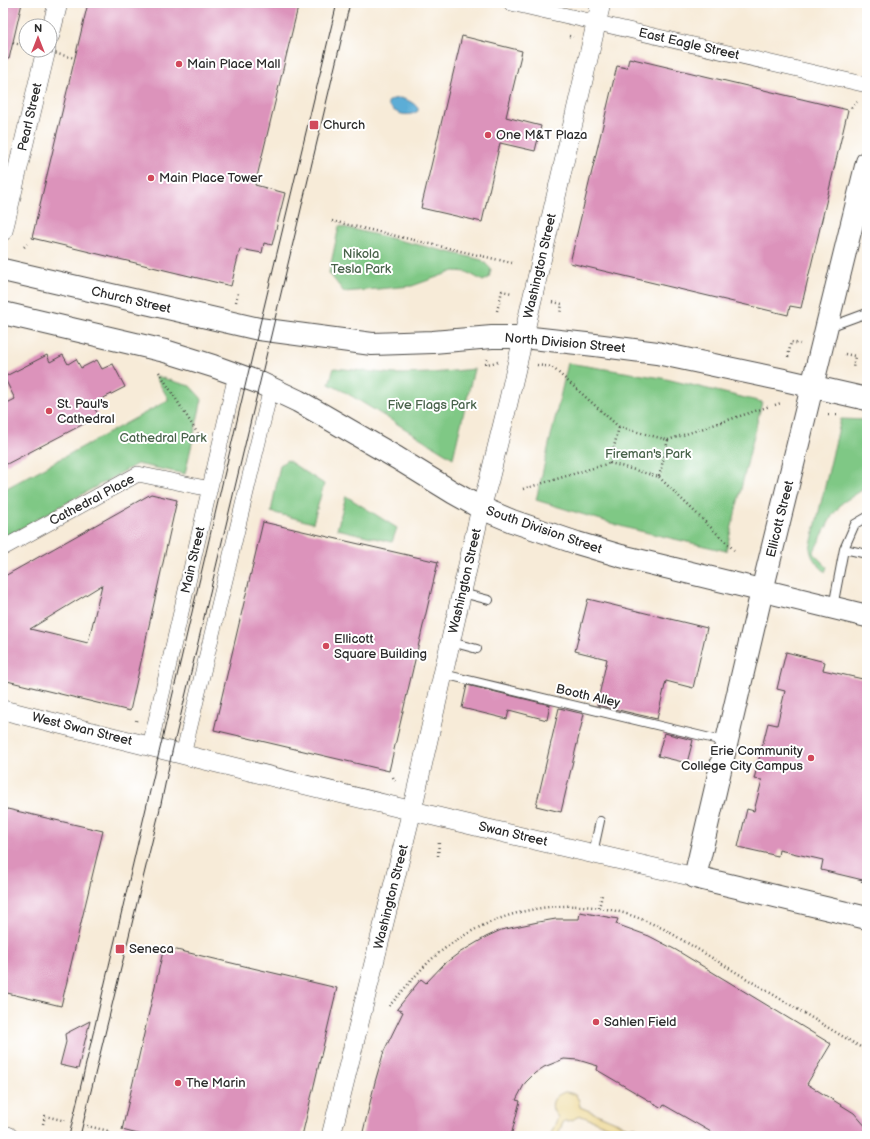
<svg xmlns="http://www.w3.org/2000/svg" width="870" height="1139" font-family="'Balsamiq Sans',sans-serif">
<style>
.green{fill:#7fc885;stroke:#557a58}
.sand{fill:#eeda9e;stroke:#8c8264}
.water{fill:#5badd6;stroke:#436c80}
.building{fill:#dc93bb;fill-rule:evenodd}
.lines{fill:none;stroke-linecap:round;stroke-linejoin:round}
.service-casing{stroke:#4a4845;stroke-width:10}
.minor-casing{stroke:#4a4845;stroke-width:16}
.tertiary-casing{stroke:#4a4845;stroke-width:20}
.secondary-casing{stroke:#4a4845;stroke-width:24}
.primary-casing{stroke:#4a4845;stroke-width:24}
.trunk-casing{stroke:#4a4845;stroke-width:24}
.path{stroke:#4a4845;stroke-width:2.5;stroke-dasharray:1 3;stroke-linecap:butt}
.service{stroke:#fff;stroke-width:8}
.minor{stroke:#fff;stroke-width:15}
.tertiary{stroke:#fff;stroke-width:19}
.secondary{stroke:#fff;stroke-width:22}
.primary{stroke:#fff;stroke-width:22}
.trunk{stroke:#fff;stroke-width:22}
.tram{stroke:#2b2b2b;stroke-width:1}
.path-bridge{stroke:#4a4845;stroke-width:2.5;stroke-dasharray:1 3;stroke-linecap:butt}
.poi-dot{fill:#d1495b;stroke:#fff;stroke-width:1.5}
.labels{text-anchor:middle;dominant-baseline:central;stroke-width:4;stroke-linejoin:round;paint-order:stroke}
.street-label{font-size:13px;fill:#2b2b2b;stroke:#fff}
.poi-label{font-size:13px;fill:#2b2b2b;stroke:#fff;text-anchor:start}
.park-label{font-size:13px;fill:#48624a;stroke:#fff}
</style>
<rect width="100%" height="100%" fill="#fff"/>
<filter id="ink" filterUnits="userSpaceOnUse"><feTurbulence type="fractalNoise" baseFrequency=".025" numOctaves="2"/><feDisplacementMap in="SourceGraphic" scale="8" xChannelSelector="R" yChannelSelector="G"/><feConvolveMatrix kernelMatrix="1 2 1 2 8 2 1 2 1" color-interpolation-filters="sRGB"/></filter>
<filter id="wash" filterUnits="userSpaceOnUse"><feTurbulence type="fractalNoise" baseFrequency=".012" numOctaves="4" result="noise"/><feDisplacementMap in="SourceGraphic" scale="16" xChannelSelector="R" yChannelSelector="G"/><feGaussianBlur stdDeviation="0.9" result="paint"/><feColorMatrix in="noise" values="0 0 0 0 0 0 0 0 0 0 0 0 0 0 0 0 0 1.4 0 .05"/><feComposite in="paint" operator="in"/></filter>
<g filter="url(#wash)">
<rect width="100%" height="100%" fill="#f7ebd8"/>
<path class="green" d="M 339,226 L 482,260 L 491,269 L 489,278 L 483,281 L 467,272 L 454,271 L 412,286 L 344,292 L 329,273 Z
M 568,363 L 662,378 L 762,402 L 726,551 L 627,528 L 536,500 Z
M 334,368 L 395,374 L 432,373 L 474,369 L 453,458 L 345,392 L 329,384 Z
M 155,376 L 190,386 L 202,399 L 185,474 L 137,464 L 3,538 L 3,490 L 169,400 Z
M 841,419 L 867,420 L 867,487 L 842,503 L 832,516 L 813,553 L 827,567 L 825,572 C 818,564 812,561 810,549 Z
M 287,460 L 324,484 L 313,523 L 271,512 L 280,465 Z
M 346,496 L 397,528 L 392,542 L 337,529 Z"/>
<path class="sand" d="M 565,1092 C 575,1093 579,1096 580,1107 L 630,1128 L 635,1127 L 653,1136 L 632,1136 L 579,1115 C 574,1120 570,1121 564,1121 L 557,1136 L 550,1136 L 558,1117 C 548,1107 552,1096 565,1092 Z"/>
<path class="water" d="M 400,98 C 408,100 413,102 418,108 L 418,111 C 408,118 395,114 388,105 L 388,102 L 393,99 Z"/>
<g id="blocks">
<path class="building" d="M 3,3 L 22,3 L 9,59 L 3,58 Z
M 88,3 L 299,3 L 255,185 L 285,193 L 272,245 L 264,243 L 262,253 L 240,249 L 231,286 L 32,238 Z
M 462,36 L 522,51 L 506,117 L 541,126 L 535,151 L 500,143 L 482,222 L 421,208 Z
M 629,58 L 848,110 L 801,308 L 790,306 L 788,315 L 570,263 L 617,66 L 627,68 Z
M 47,355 L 50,362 L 63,355 L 68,364 L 76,359 L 81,368 L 97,360 L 102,369 L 113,364 L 125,387 L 92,404 L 99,416 L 3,466 L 3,405 L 15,399 L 4,377 Z
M 151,494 L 177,500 L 130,711 L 3,680 L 3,577 ZM 102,585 L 88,643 L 30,629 Z
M 263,522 L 438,562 L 389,771 L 214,730 Z
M 588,599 L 707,628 L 693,688 L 666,681 L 657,719 L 597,705 L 607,659 L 575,651 Z
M 786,652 L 825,662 L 823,670 L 867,680 L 867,881 L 821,870 L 823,860 L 779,850 L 778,856 L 738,847 L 747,809 L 754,811 L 762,780 L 754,779 L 768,723 L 777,725 L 785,691 L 777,689 Z
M 467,685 L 550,705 L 547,720 L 509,710 L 507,719 L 462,708 Z
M 559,708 L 584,714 L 561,812 L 536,806 Z
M 664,733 L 693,740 L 687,763 L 658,756 Z
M 3,808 L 103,831 L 61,1006 L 3,992 Z
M 580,912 L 618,919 L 616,924 L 649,936 L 676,950 L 831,1044 L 807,1084 L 854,1113 L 867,1128 L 858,1136 L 718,1136 L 664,1105 L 662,1108 L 597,1070 L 598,1066 L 578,1060 L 564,1059 L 544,1067 L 535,1073 L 525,1083 L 516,1100 L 520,1101 L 511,1136 L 362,1136 L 375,1082 L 384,1051 L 403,1012 L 397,1009 L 421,979 L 426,983 L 444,964 L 459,953 L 486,937 L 501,930 L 538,922 L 556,919 L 579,919 Z
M 164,947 L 337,988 L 302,1136 L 146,1136 L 122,1130 Z
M 90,1021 L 78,1069 L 60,1065 L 66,1042 L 65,1034 Z"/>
</g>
</g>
<g filter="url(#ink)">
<use href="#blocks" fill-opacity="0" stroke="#4a4845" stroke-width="1"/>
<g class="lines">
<g class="service-casing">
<path id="service" d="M 829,327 L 867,313
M 844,549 L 867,554
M 462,593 L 489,600
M 833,607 L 844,549 L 855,524 L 867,517
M 451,642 L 477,649
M 443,674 L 727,742
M 593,853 L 600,821"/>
</g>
<g class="minor-casing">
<path id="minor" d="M 511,3 L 867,85
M 3,548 L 138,474 L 210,489
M 150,746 L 236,375
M 183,755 L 271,388"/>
</g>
<g class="tertiary-casing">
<path id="tertiary" d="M 50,35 L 58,3
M 3,231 L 46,50
M 3,710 C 233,767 464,825 695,877
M 3,1135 L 8,1136
M 331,1136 L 412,810 L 481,508 L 489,480 L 508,403 L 601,3"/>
</g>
<g class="secondary-casing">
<path id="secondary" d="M 762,591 L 695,877 L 867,918"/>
</g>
<g class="primary-casing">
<path id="primary" d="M 762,591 L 867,162"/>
</g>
<g class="trunk-casing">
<path id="trunk" d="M 3,270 L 259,329 L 372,344 L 433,342 L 492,337 L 523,337 L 595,345 L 657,353 L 784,380 L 867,399
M 3,313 L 165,351 L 213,366 L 260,383 L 298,401 L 321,414 L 397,458 L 454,493 L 481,508 L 512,521 L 577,543 L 621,556 L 867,616"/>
</g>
<path class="path" d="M 569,36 L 573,37
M 13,43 L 26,46
M 864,55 L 866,60
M 851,108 L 857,102
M 332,221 L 512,263
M 24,247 L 27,244
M 236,302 L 238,293
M 553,302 L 562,304 L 560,314
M 497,311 L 502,291 L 512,293
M 845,354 L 855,356 L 853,368
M 788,357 L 791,342 L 800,344
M 487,359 L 486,364 L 498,362
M 537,365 L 552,367 L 619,427 L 668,440 L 659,477 L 610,463 L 619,427
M 159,372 L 203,442
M 775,405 L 781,403
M 828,415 L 837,415
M 668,440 L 770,406
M 659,477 L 734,550
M 523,489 L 610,463
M 136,721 L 137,718
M 393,777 L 395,781
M 438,856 L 439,842
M 862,881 L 862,883 L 867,884
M 599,908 L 602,895
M 389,1006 C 405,989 421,967 439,953 C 492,910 565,894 630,915 C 642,919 653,924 664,929 L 867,1051
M 43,1124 L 45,1116 L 66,1121
M 87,1126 L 109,1131 L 107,1136"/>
<use href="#service" class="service"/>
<use href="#minor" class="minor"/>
<use href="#tertiary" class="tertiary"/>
<use href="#secondary" class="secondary"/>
<use href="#primary" class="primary"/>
<use href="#trunk" class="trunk"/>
<path class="tram" d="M 69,1136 L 247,378 L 337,3
M 80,1136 L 159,813 L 172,752 L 350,3"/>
<path class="path-bridge" d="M 40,50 L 75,58"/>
</g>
</g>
<g class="poi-dot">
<circle cx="179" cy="64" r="4"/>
<rect x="309" y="120" width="10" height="10" rx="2"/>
<circle cx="488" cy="135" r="4"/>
<circle cx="151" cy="178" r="4"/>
<circle cx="49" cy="411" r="4"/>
<circle cx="326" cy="646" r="4"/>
<circle cx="811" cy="758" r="4"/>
<rect x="115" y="944" width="10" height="10" rx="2"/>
<circle cx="596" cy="1022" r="4"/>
<circle cx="178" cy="1083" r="4"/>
</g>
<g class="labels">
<g class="street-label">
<text transform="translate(689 44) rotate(13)">East Eagle Street</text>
<text transform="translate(30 117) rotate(-77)">Pearl Street</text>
<text transform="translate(540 266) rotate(-77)">Washington Street</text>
<text transform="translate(131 300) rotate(13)">Church Street</text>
<text transform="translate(565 343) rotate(5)">North Division Street</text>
<text transform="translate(92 500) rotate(-28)">Cathedral Place</text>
<text transform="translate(780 519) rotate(-76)">Ellicott Street</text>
<text transform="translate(544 530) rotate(19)">South Division Street</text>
<text transform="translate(193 560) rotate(-77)">Main Street</text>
<text transform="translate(465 581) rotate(-77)">Washington Street</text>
<text transform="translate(588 696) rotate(13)">Booth Alley</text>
<text transform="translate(82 729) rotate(14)">West Swan Street</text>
<text transform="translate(513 834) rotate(13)">Swan Street</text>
<text transform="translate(391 897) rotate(-76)">Washington Street</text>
</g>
<g class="poi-label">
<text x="187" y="64">Main Place Mall</text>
<text x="323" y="125">Church</text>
<text x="496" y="135">One M&amp;T Plaza</text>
<text x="159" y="178">Main Place Tower</text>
<text x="57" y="404">St. Paul's<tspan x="57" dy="15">Cathedral</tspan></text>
<text x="334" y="639">Ellicott<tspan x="334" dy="15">Square Building</tspan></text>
<text x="803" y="751" text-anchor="end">Erie Community<tspan x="803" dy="15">College City Campus</tspan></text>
<text x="129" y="949">Seneca</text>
<text x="604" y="1022">Sahlen Field</text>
<text x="186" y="1083">The Marin</text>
</g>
<g class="park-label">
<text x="361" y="254">Nikola<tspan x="361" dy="15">Tesla Park</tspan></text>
<text x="432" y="405">Five Flags Park</text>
<text x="163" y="438">Cathedral Park</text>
<text x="648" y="454">Fireman's Park</text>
</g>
</g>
<rect width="870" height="1139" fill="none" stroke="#fff" stroke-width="16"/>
<g transform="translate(38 38)"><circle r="19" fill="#ffffff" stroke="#aaaaaa"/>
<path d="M0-3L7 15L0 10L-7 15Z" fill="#d1495b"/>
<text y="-6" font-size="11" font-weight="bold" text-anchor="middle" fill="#2b2b2b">N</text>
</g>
</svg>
